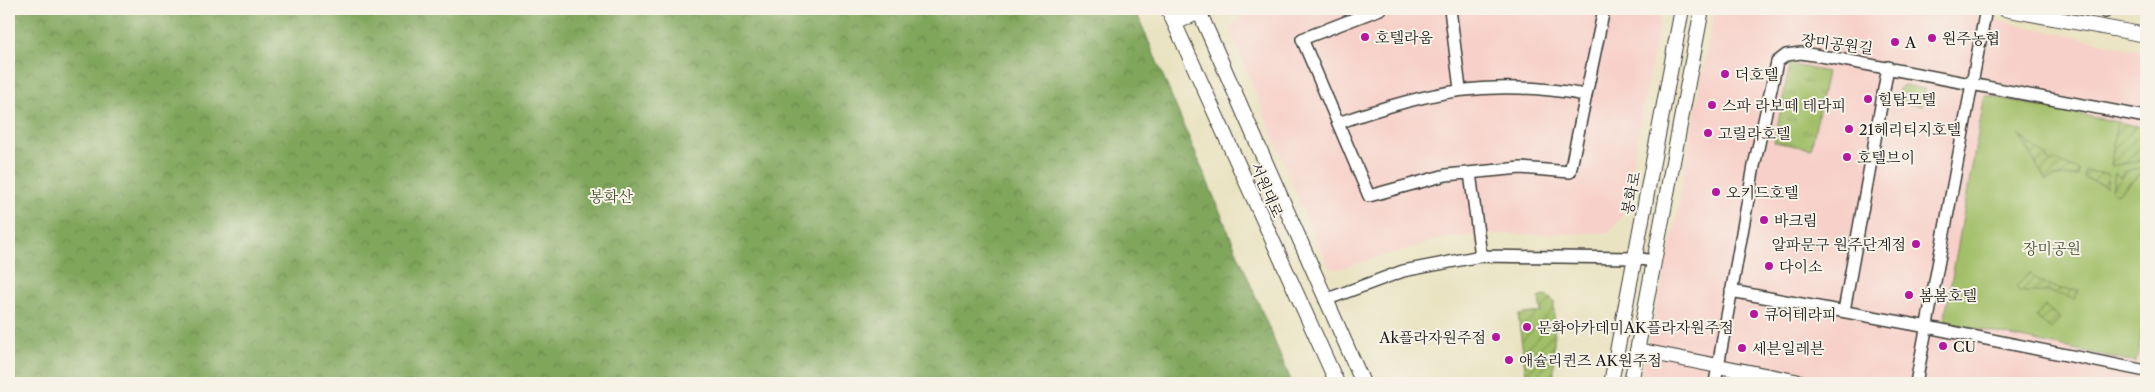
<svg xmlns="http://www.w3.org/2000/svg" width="2155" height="392" font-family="'Libre Caslon Text','Noto Serif KR',serif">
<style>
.built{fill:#f7d0c9}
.grass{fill:url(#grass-tufts);stroke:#5e6e42}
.forest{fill:url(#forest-crowns);stroke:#4e613c}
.park{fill:#a1bf67;stroke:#5e6e42}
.garden{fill:url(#garden-furrows);stroke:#5e6e42}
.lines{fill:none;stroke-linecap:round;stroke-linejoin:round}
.minor-casing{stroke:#3b3a35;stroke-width:14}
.tertiary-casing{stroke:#3b3a35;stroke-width:16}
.minor{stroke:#fff;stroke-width:11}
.tertiary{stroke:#fff;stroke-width:14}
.poi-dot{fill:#b5179e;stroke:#f7f3e8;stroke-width:2}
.labels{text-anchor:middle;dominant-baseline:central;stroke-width:4;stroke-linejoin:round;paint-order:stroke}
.poi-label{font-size:15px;fill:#1c1c1c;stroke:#f7f3e8;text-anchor:start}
.street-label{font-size:15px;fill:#1c1c1c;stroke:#f7f3e8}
.park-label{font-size:15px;fill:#4b5536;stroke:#f7f3e8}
</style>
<defs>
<pattern id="grass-tufts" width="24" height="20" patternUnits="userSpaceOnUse" patternTransform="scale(1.25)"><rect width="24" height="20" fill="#a1bf67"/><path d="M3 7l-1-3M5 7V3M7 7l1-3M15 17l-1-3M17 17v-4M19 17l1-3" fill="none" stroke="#829a54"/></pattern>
<pattern id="forest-crowns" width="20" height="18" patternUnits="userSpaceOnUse" patternTransform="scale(1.25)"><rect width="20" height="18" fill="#80a65c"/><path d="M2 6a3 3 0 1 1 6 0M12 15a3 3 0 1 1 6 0" fill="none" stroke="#68864b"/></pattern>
<pattern id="garden-furrows" width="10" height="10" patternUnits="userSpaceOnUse" patternTransform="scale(1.25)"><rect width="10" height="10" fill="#a1bf67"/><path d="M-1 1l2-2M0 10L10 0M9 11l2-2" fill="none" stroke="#829a54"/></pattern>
</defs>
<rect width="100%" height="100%" fill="#f7f3e8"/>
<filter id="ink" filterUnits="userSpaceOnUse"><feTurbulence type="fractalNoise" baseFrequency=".02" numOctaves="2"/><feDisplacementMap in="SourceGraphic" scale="10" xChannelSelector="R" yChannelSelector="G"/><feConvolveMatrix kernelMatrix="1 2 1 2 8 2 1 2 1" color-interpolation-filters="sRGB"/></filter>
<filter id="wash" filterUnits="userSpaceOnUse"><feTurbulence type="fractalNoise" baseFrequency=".0096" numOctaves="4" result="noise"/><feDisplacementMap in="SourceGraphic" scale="20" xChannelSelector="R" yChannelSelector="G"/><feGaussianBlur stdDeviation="1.12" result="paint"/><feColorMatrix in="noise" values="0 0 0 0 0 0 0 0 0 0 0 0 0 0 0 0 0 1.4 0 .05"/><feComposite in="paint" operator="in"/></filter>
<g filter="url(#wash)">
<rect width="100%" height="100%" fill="#eae3c2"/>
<path class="built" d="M 1246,9 L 1662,9 L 1622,216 L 1608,233 L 1496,234 L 1445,238 L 1338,269 L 1330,268 L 1306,218 L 1230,29 Z
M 1715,9 L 1944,9 L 2146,52 L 2146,383 L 1639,383 L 1676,221 L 1685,165 Z"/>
<path class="grass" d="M 1790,64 L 1827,72 L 1811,149 L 1774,142 Z"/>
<path class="forest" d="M 9,9 L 1135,9 L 1292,383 L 9,383 Z"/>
<path class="park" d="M 1904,85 L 1925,89 L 1922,106 L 1897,102 L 1899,89 Z
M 1985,95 L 2146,128 L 2146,309 L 2136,362 L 1944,322 Z"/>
<path class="garden" d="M 2117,122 L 2146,128 L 2146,160 L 2111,166 Z
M 2019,134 L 2036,149 L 2048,156 L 2046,159 L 2052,163 L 2055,160 L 2078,170 L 2078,176 L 2054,177 L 2046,181 Z
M 2146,167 L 2146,170 L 2119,193 L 2115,194 L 2112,190 L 2115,173 L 2118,176 L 2122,177 L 2125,171 Z
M 2085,171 L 2108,174 L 2107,187 L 2084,178 Z
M 2030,273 C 2044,286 2059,291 2079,290 L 2074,299 L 2052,292 L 2020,292 L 2016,286 Z
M 1545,296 L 1551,299 L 1554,303 L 1554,383 L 1527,383 L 1518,315 L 1541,312 L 1539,298 Z
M 2045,306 L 2060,318 L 2051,329 L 2036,317 Z"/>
</g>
<g filter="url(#ink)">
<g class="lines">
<g class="minor-casing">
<path id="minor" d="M 1380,9 L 1302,39 L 1369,196 L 1446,175 L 1521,168 L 1570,172 L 1604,9
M 1450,9 L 1460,89
M 2105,12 L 2105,9
M 1338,123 C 1429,91 1489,78 1585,95
M 1470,173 L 1481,256
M 1731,291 L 1917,325 L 2146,371
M 1325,300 L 1403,271 L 1481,256 L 1635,258 L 1653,261
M 1844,311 L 1888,67
M 1715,383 L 1754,166 L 1777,62 L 1786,55 L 1801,53 L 1833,58 L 2146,117
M 1916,383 L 1986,9"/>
</g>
<g class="tertiary-casing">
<path id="tertiary" d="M 1168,9 L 1337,383
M 1198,9 L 1363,383
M 2004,9 L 2146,35
M 1175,23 L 1206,9
M 1637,350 L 1805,383
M 1611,383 L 1682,9
M 1631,383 L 1702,9"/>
</g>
<use href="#minor" class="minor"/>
<use href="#tertiary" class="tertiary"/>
</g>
</g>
<g class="poi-dot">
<circle cx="1365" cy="37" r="5"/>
<circle cx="1932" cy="38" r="5"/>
<circle cx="1895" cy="42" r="5"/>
<circle cx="1725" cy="74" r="5"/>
<circle cx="1868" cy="99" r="5"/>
<circle cx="1712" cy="105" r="5"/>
<circle cx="1849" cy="129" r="5"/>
<circle cx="1708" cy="133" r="5"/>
<circle cx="1847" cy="157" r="5"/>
<circle cx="1716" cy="192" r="5"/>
<circle cx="1764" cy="220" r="5"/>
<circle cx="1916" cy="244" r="5"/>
<circle cx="1769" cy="266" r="5"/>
<circle cx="1909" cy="295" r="5"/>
<circle cx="1754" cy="314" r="5"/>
<circle cx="1527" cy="327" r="5"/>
<circle cx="1496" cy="337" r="5"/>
<circle cx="1943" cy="346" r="5"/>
<circle cx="1742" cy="348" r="5"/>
<circle cx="1509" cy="360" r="5"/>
</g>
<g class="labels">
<g class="poi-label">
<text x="1375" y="37">호텔라움</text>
<text x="1942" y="38">원주농협</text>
<text x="1905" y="42">A</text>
<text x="1735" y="74">더호텔</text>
<text x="1878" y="99">힐탑모텔</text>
<text x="1722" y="105">스파 라보떼 테라피</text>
<text x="1859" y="129">21헤리티지호텔</text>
<text x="1718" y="133">고릴라호텔</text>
<text x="1857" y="157">호텔브이</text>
<text x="1726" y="192">오키드호텔</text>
<text x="1774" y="220">바크림</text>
<text x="1906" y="244" text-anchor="end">알파문구 원주단계점</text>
<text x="1779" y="266">다이소</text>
<text x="1919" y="295">봄봄호텔</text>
<text x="1764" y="314">큐어테라피</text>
<text x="1537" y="327">문화아카데미AK플라자원주점</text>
<text x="1486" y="337" text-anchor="end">Ak플라자원주점</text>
<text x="1953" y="346">CU</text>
<text x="1752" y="348">세븐일레븐</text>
<text x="1519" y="360">애슐리퀸즈 AK원주점</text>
</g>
<g class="street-label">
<text transform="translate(1837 44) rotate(7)">장미공원길</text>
<text transform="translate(1267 190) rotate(66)">서원대로</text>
<text transform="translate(1631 193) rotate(-79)">봉화로</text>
</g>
<g class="park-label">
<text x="611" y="196">봉화산</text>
<text x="2052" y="248">장미공원</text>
</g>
</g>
<rect width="2155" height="392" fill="none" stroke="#f7f3e8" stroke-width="30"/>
</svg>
